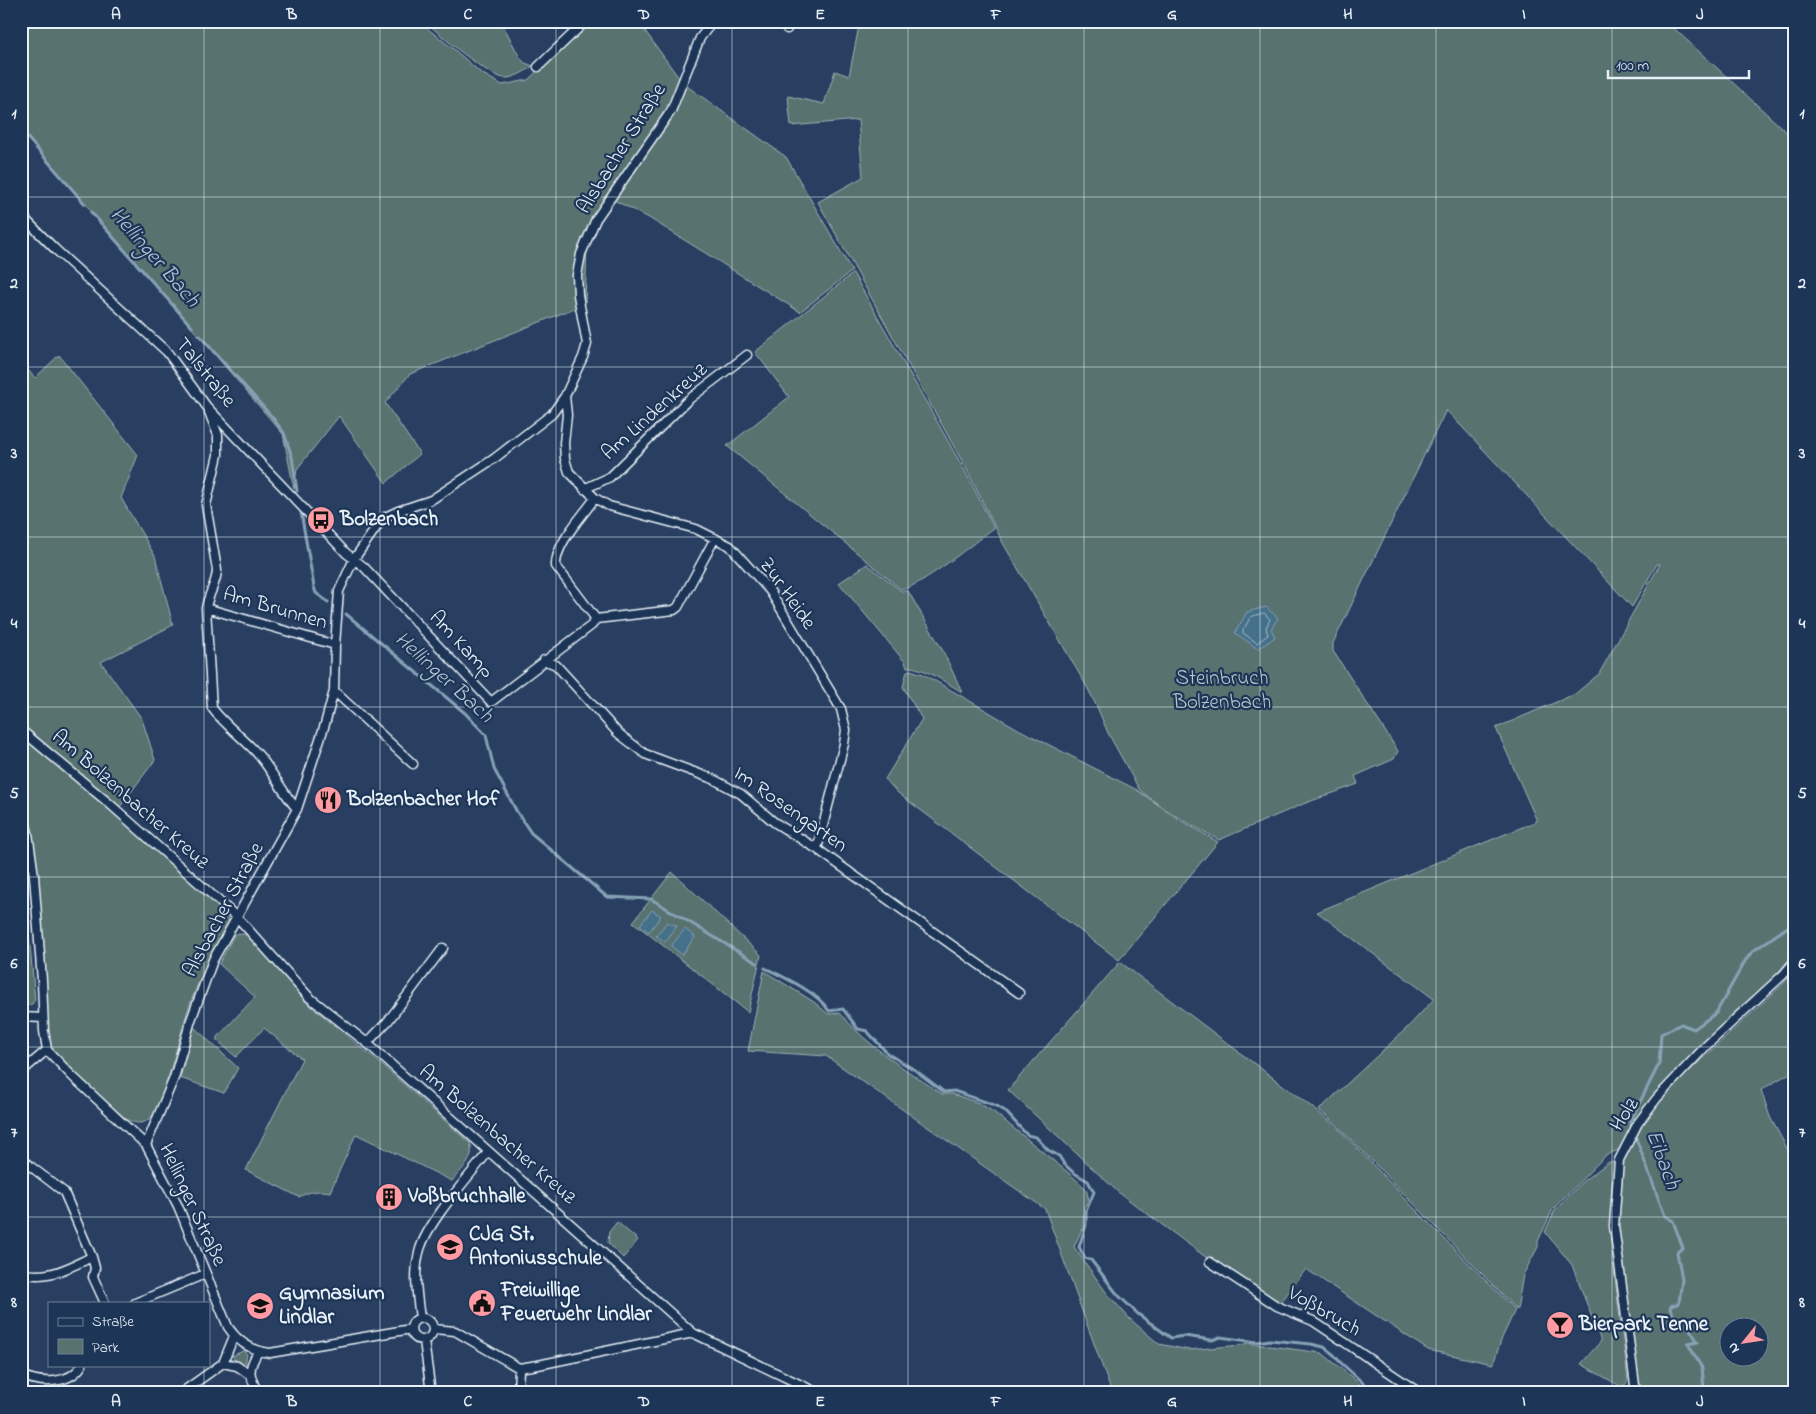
<svg xmlns="http://www.w3.org/2000/svg" width="1816" height="1414" font-family="'Indie Flower',sans-serif">
<style>
.green{fill:#58726f;stroke:#a0b2b4;fill-rule:evenodd}
.water{fill:#446f8a;stroke:#86a3b6}
.lines{fill:none;stroke-linecap:round;stroke-linejoin:round}
.shore{stroke:#a6bdcc;stroke-width:1}
.stream{stroke:#86a3b6;stroke-width:3}
.street-casing{stroke:#e8f1f8;stroke-width:11}
.street{stroke:#1d3557;stroke-width:8}
.grid{fill:none;stroke:#e8f1f8;stroke-width:1;stroke-opacity:0.55}
.labels{text-anchor:middle;dominant-baseline:central;stroke-width:4.5;stroke-linejoin:round;paint-order:stroke}
.street-label{font-size:21px;fill:#e8f1f8;stroke:#1d3557}
.poi-label{font-size:21px;font-weight:bold;fill:#e8f1f8;stroke:#1d3557;text-anchor:start}
.park-label{font-size:21px;fill:#b6c5c8;stroke:#1d3557}
.water-label{font-size:22px;font-style:italic;fill:#afc4d2;stroke:#1d3557}
.neatline{fill:none;stroke:#e8f1f8;stroke-width:2}
.grid-label{font-size:16px;text-anchor:middle;font-weight:bold;fill:#e8f1f8}
</style>
<rect width="100%" height="100%" fill="#293f62"/>
<filter id="ink" filterUnits="userSpaceOnUse"><feTurbulence type="fractalNoise" baseFrequency=".02" numOctaves="2"/><feDisplacementMap in="SourceGraphic" scale="10" xChannelSelector="R" yChannelSelector="G"/><feConvolveMatrix kernelMatrix="1 2 1 2 8 2 1 2 1" color-interpolation-filters="sRGB"/></filter>
<g filter="url(#ink)">
<path class="green" d="M 29,21 L 418,21 L 456,51 L 481,73 L 502,85 L 528,80 L 589,21 L 638,21 L 681,81 L 669,110 L 609,198 L 587,246 L 585,304 L 410,374 L 385,403 L 420,454 L 386,483 L 339,416 L 297,469 L 294,489 L 283,434 L 21,129 L 21,26 Z
M 425,21 L 501,21 L 520,58 L 525,63 L 533,66 C 526,71 513,79 504,78 C 487,76 439,34 425,21 Z
M 562,21 L 581,21 L 569,33 Z
M 860,21 L 1666,21 L 1795,140 L 1795,329 L 1793,329 L 1795,331 L 1795,952 L 1776,975 L 1703,1042 L 1656,1094 L 1644,1107 L 1622,1148 L 1605,1156 L 1553,1209 L 1538,1241 L 1538,1247 L 1523,1275 L 1517,1310 L 1340,1128 L 1319,1110 L 1408,1027 L 1434,999 L 1317,912 L 1537,821 L 1496,728 L 1575,694 L 1599,674 L 1660,564 L 1657,564 L 1632,607 L 1446,410 L 1333,643 L 1333,651 L 1398,751 L 1394,759 L 1355,776 L 1358,784 L 1303,804 L 1219,840 C 1192,825 1162,810 1139,789 L 1108,733 L 1097,707 L 1087,687 L 1003,543 L 967,470 L 818,202 L 863,177 L 858,120 L 791,126 L 788,96 L 824,104 L 835,71 L 849,76 Z
M 684,84 L 786,157 L 852,271 L 800,312 L 649,218 L 612,199 Z
M 853,273 L 965,471 L 994,528 C 977,540 917,590 901,589 L 727,446 L 789,397 L 755,352 Z
M 59,355 L 138,455 L 121,498 L 155,556 L 173,625 L 101,662 L 142,719 L 155,760 L 119,808 L 21,725 L 21,362 L 35,378 Z
M 867,564 L 901,591 L 908,591 L 943,651 L 962,692 C 948,684 923,666 907,667 L 905,662 L 839,583 Z
M 910,670 L 923,674 L 1020,730 L 1137,790 L 1180,820 L 1218,842 L 1119,960 L 898,793 L 885,779 L 922,719 L 903,687 L 907,671 Z
M 21,734 L 164,854 L 227,912 L 229,921 C 212,953 196,984 185,1019 C 178,1043 172,1068 163,1092 C 160,1100 158,1110 152,1116 C 144,1126 134,1124 125,1118 C 107,1102 60,1066 51,1046 C 49,1040 48,1033 47,1027 L 37,868 L 28,815 L 21,795 Z
M 21,850 L 35,1000 L 32,1004 L 21,1008 Z
M 672,872 L 761,955 L 748,1012 L 633,922 Z
M 238,933 L 247,935 L 265,953 L 306,1002 L 374,1058 L 470,1143 C 476,1160 461,1169 452,1181 L 356,1134 L 330,1192 C 318,1190 310,1191 299,1197 L 246,1170 L 302,1059 L 264,1028 L 236,1057 L 216,1039 L 255,997 L 219,964 L 234,935 Z
M 1120,962 L 1317,1111 L 1340,1130 L 1415,1209 L 1515,1310 L 1502,1338 L 1493,1364 L 1428,1350 L 1306,1269 L 1279,1305 L 1211,1261 L 1118,1192 L 1008,1090 Z
M 764,971 L 814,1002 L 828,1014 L 840,1013 C 868,1047 906,1070 942,1094 L 952,1094 L 979,1103 L 995,1113 L 1071,1175 L 1086,1189 L 1089,1200 L 1084,1207 L 1083,1227 L 1074,1247 L 1106,1292 L 1130,1319 L 1159,1344 L 1189,1350 L 1241,1345 L 1247,1343 L 1322,1353 L 1371,1393 L 1112,1393 L 1045,1209 L 826,1056 L 748,1051 Z
M 1795,971 L 1795,1070 L 1761,1090 L 1770,1117 L 1795,1163 L 1795,1393 L 1639,1393 L 1616,1226 L 1618,1177 L 1625,1149 L 1658,1100 L 1781,986 ZM 1728,1326 L 1758,1326 L 1758,1356 L 1728,1356 Z
M 194,1027 L 238,1068 L 224,1093 L 180,1078 Z
M 1609,1162 L 1616,1162 C 1604,1236 1620,1308 1628,1381 L 1624,1386 L 1620,1386 L 1581,1364 L 1601,1341 L 1572,1265 L 1545,1232 L 1555,1210 L 1583,1181 Z
M 617,1222 L 638,1240 L 623,1258 L 608,1243 L 609,1232 Z
M 243,1351 L 247,1354 L 245,1366 L 239,1364 L 232,1356 Z"/>
<path class="water" d="M 1266,607 L 1278,618 L 1271,629 L 1275,637 L 1258,649 L 1235,633 L 1247,612 Z
M 652,910 L 661,916 L 649,932 L 640,925 Z
M 667,922 L 677,926 L 665,942 L 656,936 Z
M 685,929 L 695,937 L 682,955 L 671,946 Z"/>
<g class="lines">
<path class="shore" d="M 1264,613 L 1270,619 L 1266,628 L 1268,635 L 1257,643 L 1243,633 L 1243,630 L 1251,617 Z"/>
<path class="stream" d="M 21,127 L 25,135 L 85,204
M 91,212 L 192,327
M 200,336 L 272,417 L 284,433 L 292,457 L 297,491
M 301,512 L 314,587 L 316,593 L 328,602
M 346,614 L 465,713 L 486,735 L 494,769 L 517,812 L 531,833 L 607,897 L 651,899 L 757,963
M 1795,891 L 1792,895 L 1795,911
M 765,968 C 784,977 819,993 829,1011 L 843,1009 L 858,1029 L 867,1031 L 888,1054 L 915,1070 L 944,1092 L 954,1091 L 997,1106 L 1005,1111 L 1027,1135 L 1036,1137 L 1048,1150 L 1059,1156 L 1064,1164 L 1074,1173 L 1088,1181 L 1094,1192 L 1086,1211 L 1086,1225 L 1079,1247 L 1085,1258 L 1091,1260 L 1118,1295 L 1138,1314 L 1171,1338 L 1184,1336 L 1212,1340 L 1220,1337 L 1257,1342 L 1270,1340 L 1311,1344 L 1324,1347 L 1334,1355 L 1340,1362 L 1374,1393
M 1707,1393 L 1704,1388 L 1702,1368 L 1688,1344 L 1698,1342 L 1689,1328 L 1679,1324 L 1670,1309 L 1671,1306 L 1679,1303 L 1682,1279 L 1677,1252 L 1683,1248 L 1673,1221 L 1665,1216 L 1630,1122 L 1659,1064 L 1661,1034 L 1681,1024 L 1694,1029 L 1716,1013 L 1745,961 L 1753,951 L 1795,922"/>
<g class="street-casing">
<path id="street" d="M 787,29 L 789,21
M 538,67 L 586,21
M 21,215 L 55,249 L 167,352 L 207,407 L 346,553 L 364,567 L 491,702 L 592,625 L 596,619
M 565,396 L 567,415 L 564,443 L 565,459 L 569,472 L 595,498 L 609,506 L 696,529 L 730,546 L 770,591 L 841,709 L 846,730 L 844,744 L 817,849
M 209,412 L 218,435 L 218,455 L 206,505 L 217,570 C 217,583 208,594 206,608 L 212,708 C 226,727 247,740 261,758 C 274,774 283,793 297,809
M 584,489 L 610,477 L 688,400 L 747,355
M 595,498 C 582,517 555,544 556,566 L 596,619 L 674,610 L 678,607 L 715,538
M 206,608 L 335,645
M 544,660 L 556,665 L 618,733 L 645,754 L 713,779 L 741,794 L 774,822 L 817,849 L 1019,993
M 334,691 L 413,764
M 21,730 L 111,805 L 238,918 L 309,997 L 367,1043 L 693,1333 L 818,1393
M 21,808 L 28,833 L 34,876 L 42,981 L 44,1031 L 47,1050 L 72,1076 L 146,1145 L 178,1206 L 228,1327 C 238,1342 253,1351 270,1353 L 411,1329
M 21,1017 L 43,1018
M 367,1043 L 388,1021 L 443,948
M 21,1072 L 47,1050
M 146,1145 L 174,1078 L 191,1020 L 213,960 L 297,809 L 325,724 L 334,691 L 335,645 L 339,591 L 354,559 L 383,518 L 398,511 L 431,500 L 495,458 L 552,414 L 565,396 L 583,357 L 587,344 L 578,295 L 577,275 L 581,254 L 596,219 L 671,111 L 700,38 L 713,21
M 21,1159 L 64,1192 L 92,1257 L 95,1268 L 93,1277 L 105,1303
M 1210,1262 L 1277,1306 L 1313,1321 L 1420,1393
M 21,1273 C 49,1280 67,1268 92,1257
M 135,1303 L 205,1274
M411 1329a11 11 0 1 1 22 0a11 11 0 1 1-22 0Z
M 420,1318 C 417,1295 413,1272 420,1249 C 429,1220 468,1178 488,1152
M 434,1329 L 455,1331 L 519,1368 L 538,1365 L 693,1333
M 424,1341 L 431,1393
M 223,1363 L 237,1366 L 250,1375
M 21,1375 C 40,1384 70,1385 82,1365
M 181,1393 L 223,1363 L 234,1336
M 258,1393 C 249,1375 247,1370 258,1352
M 518,1393 L 519,1368
M 1636,1393 L 1614,1226 L 1619,1160 L 1638,1123 L 1657,1098 L 1707,1045 L 1783,975 L 1795,961"/>
</g>
<use href="#street" class="street"/>
</g>
</g>
<path class="grid" d="M 204,21 L 204,1303M 380,21 L 380,1393M 556,21 L 556,1393M 732,21 L 732,1393M 908,21 L 908,1393M 1084,21 L 1084,1393M 1260,21 L 1260,1393M 1436,21 L 1436,1393M 1612,21 L 1612,1393M 21,197 L 1795,197M 21,367 L 1795,367M 21,537 L 1795,537M 21,707 L 1795,707M 21,877 L 1795,877M 21,1047 L 1795,1047M 21,1217 L 1795,1217M 204,1365 L 204,1393"/>
<defs>
<g id="bus-disc" transform="scale(1.4375)"><circle r="9.5" fill="#ff9aa2" stroke="#1d3557"/><path d="M-5-6H5V4H4V6H2V4H-2V6H-4V4H-5ZM-3.5-4V0h7V-4ZM-3.5 1.2v1.5H-2V1.2ZM2 1.2v1.5H3.5V1.2Z" fill="#111"/></g>
<g id="restaurant-disc" transform="scale(1.4375)"><circle r="9.5" fill="#ff9aa2" stroke="#1d3557"/><path d="M-5-6h1v4h1v-4h1v4h1v-4h1v5L-1.5 .5V6h-2V.5L-5-1ZM5-6V6H3V1.5H1.5Q1.5-4 5-6Z" fill="#111"/></g>
<g id="building-disc" transform="scale(1.4375)"><circle r="9.5" fill="#ff9aa2" stroke="#1d3557"/><path d="M-4-6H4V6H1V3H-1V6H-4ZM-2.5-4.3h1.7v1.8h-1.7ZM.8-4.3h1.7v1.8H.8ZM-2.5-1h1.7V.8h-1.7ZM.8-1h1.7V.8H.8Z" fill="#111"/></g>
<g id="school-disc" transform="scale(1.4375)"><circle r="9.5" fill="#ff9aa2" stroke="#1d3557"/><path d="M0-5L7-2L0 1L-7-2ZM-4 1L0 2.5L4 1V4Q0 6-4 4Z" fill="#111"/></g>
<g id="civic-disc" transform="scale(1.4375)"><circle r="9.5" fill="#ff9aa2" stroke="#1d3557"/><path d="M-.6-6.5H3V-4.5H.6V-3L4-1V1h2V6H-6V1h2V-1L-.6-3ZM-1.2 2.5V6h2.4V2.5Z" fill="#111"/></g>
<g id="bar-disc" transform="scale(1.4375)"><circle r="9.5" fill="#ff9aa2" stroke="#1d3557"/><path d="M-6-5H6L.8 .8V4.5H3.5V6h-7V4.5H-.8V.8Z" fill="#111"/></g>
</defs>
<g fill-rule="evenodd">
<use href="#bus-disc" x="321" y="520"/>
<use href="#restaurant-disc" x="328" y="800"/>
<use href="#building-disc" x="389" y="1197"/>
<use href="#school-disc" x="450" y="1247"/>
<use href="#civic-disc" x="482" y="1303"/>
<use href="#school-disc" x="260" y="1306"/>
<use href="#bar-disc" x="1560" y="1325"/>
</g>
<g class="labels">
<g class="street-label">
<text transform="translate(622 149) rotate(-58)">Alsbacher Straße</text>
<text transform="translate(205 373) rotate(51)">Talstraße</text>
<text transform="translate(655 412) rotate(-42)">Am Lindenkreuz</text>
<text transform="translate(787 594) rotate(55)">Zur Heide</text>
<text transform="translate(275 609) rotate(16)">Am Brunnen</text>
<text transform="translate(461 645) rotate(47)">Am Kamp</text>
<text transform="translate(130 800) rotate(41)">Am Bolzenbacher Kreuz</text>
<text transform="translate(790 810) rotate(35)">Im Rosengarten</text>
<text transform="translate(224 910) rotate(-62)">Alsbacher Straße</text>
<text transform="translate(1625 1115) rotate(-57)">Holz</text>
<text transform="translate(497 1135) rotate(41)">Am Bolzenbacher Kreuz</text>
<text transform="translate(192 1205) rotate(65)">Hellinger Straße</text>
<text transform="translate(1324 1312) rotate(30)">Voßbruch</text>
</g>
<g class="poi-label">
<text x="340" y="520">Bolzenbach</text>
<text x="347" y="800">Bolzenbacher Hof</text>
<text x="408" y="1197">Voßbruchhalle</text>
<text x="469" y="1235">CJG St.<tspan x="469" dy="24">Antoniusschule</tspan></text>
<text x="501" y="1291">Freiwillige<tspan x="501" dy="24">Feuerwehr Lindlar</tspan></text>
<text x="279" y="1294">Gymnasium<tspan x="279" dy="24">Lindlar</tspan></text>
<text x="1579" y="1325">Bierpark Tenne</text>
</g>
<g class="park-label">
<text x="1222" y="679">Steinbruch<tspan x="1222" dy="24">Bolzenbach</tspan></text>
</g>
<g class="water-label">
<text transform="translate(154 258) rotate(49)">Hellinger Bach</text>
<text transform="translate(443 678) rotate(42)">Hellinger Bach</text>
<text transform="translate(1662 1160) rotate(70)">Eibach</text>
</g>
</g>
<rect width="1816" height="1414" fill="none" stroke="#1d3557" stroke-width="55"/>
<rect x="48" y="1302" width="162" height="65" fill="#1d3557" stroke="#6e8097"/>
<rect x="58" y="1318" width="25" height="8" fill="#1d3557" stroke="#6e8097"/>
<text x="92" y="1326" font-size="15" fill="#e8f1f8">Straße</text>
<rect x="58" y="1339" width="25" height="15" fill="#58726f" stroke="#6e8097"/>
<text x="92" y="1352" font-size="15" fill="#e8f1f8">Park</text>
<g transform="translate(1744 1342) rotate(240)"><circle r="24" fill="#1d3557" stroke="#6e8097"/>
<path d="M0-4L9 19L0 12L-9 19Z" fill="#ff9aa2"/>
<text y="-8" font-size="14" font-weight="bold" text-anchor="middle" fill="#e8f1f8">N</text>
</g>
<path d="M1608 70v8h141v-8" fill="none" stroke="#e8f1f8" stroke-width="2.5"/>
<text x="1616" y="70" font-size="15" fill="#e8f1f8" stroke="#1d3557" stroke-width="4" paint-order="stroke">100 m</text>
<rect x="28" y="28" width="1760" height="1358" class="neatline"/>
<g class="grid-label">
<text x="116" y="19">A</text>
<text x="292" y="19">B</text>
<text x="468" y="19">C</text>
<text x="644" y="19">D</text>
<text x="820" y="19">E</text>
<text x="996" y="19">F</text>
<text x="1172" y="19">G</text>
<text x="1348" y="19">H</text>
<text x="1524" y="19">I</text>
<text x="1700" y="19">J</text>
<text x="14" y="118">1</text>
<text x="1802" y="118">1</text>
<text x="14" y="288">2</text>
<text x="1802" y="288">2</text>
<text x="14" y="458">3</text>
<text x="1802" y="458">3</text>
<text x="14" y="628">4</text>
<text x="1802" y="628">4</text>
<text x="14" y="798">5</text>
<text x="1802" y="798">5</text>
<text x="14" y="968">6</text>
<text x="1802" y="968">6</text>
<text x="14" y="1137">7</text>
<text x="1802" y="1137">7</text>
<text x="14" y="1307">8</text>
<text x="1802" y="1307">8</text>
<text x="116" y="1406">A</text>
<text x="292" y="1406">B</text>
<text x="468" y="1406">C</text>
<text x="644" y="1406">D</text>
<text x="820" y="1406">E</text>
<text x="996" y="1406">F</text>
<text x="1172" y="1406">G</text>
<text x="1348" y="1406">H</text>
<text x="1524" y="1406">I</text>
<text x="1700" y="1406">J</text>
</g>
</svg>
